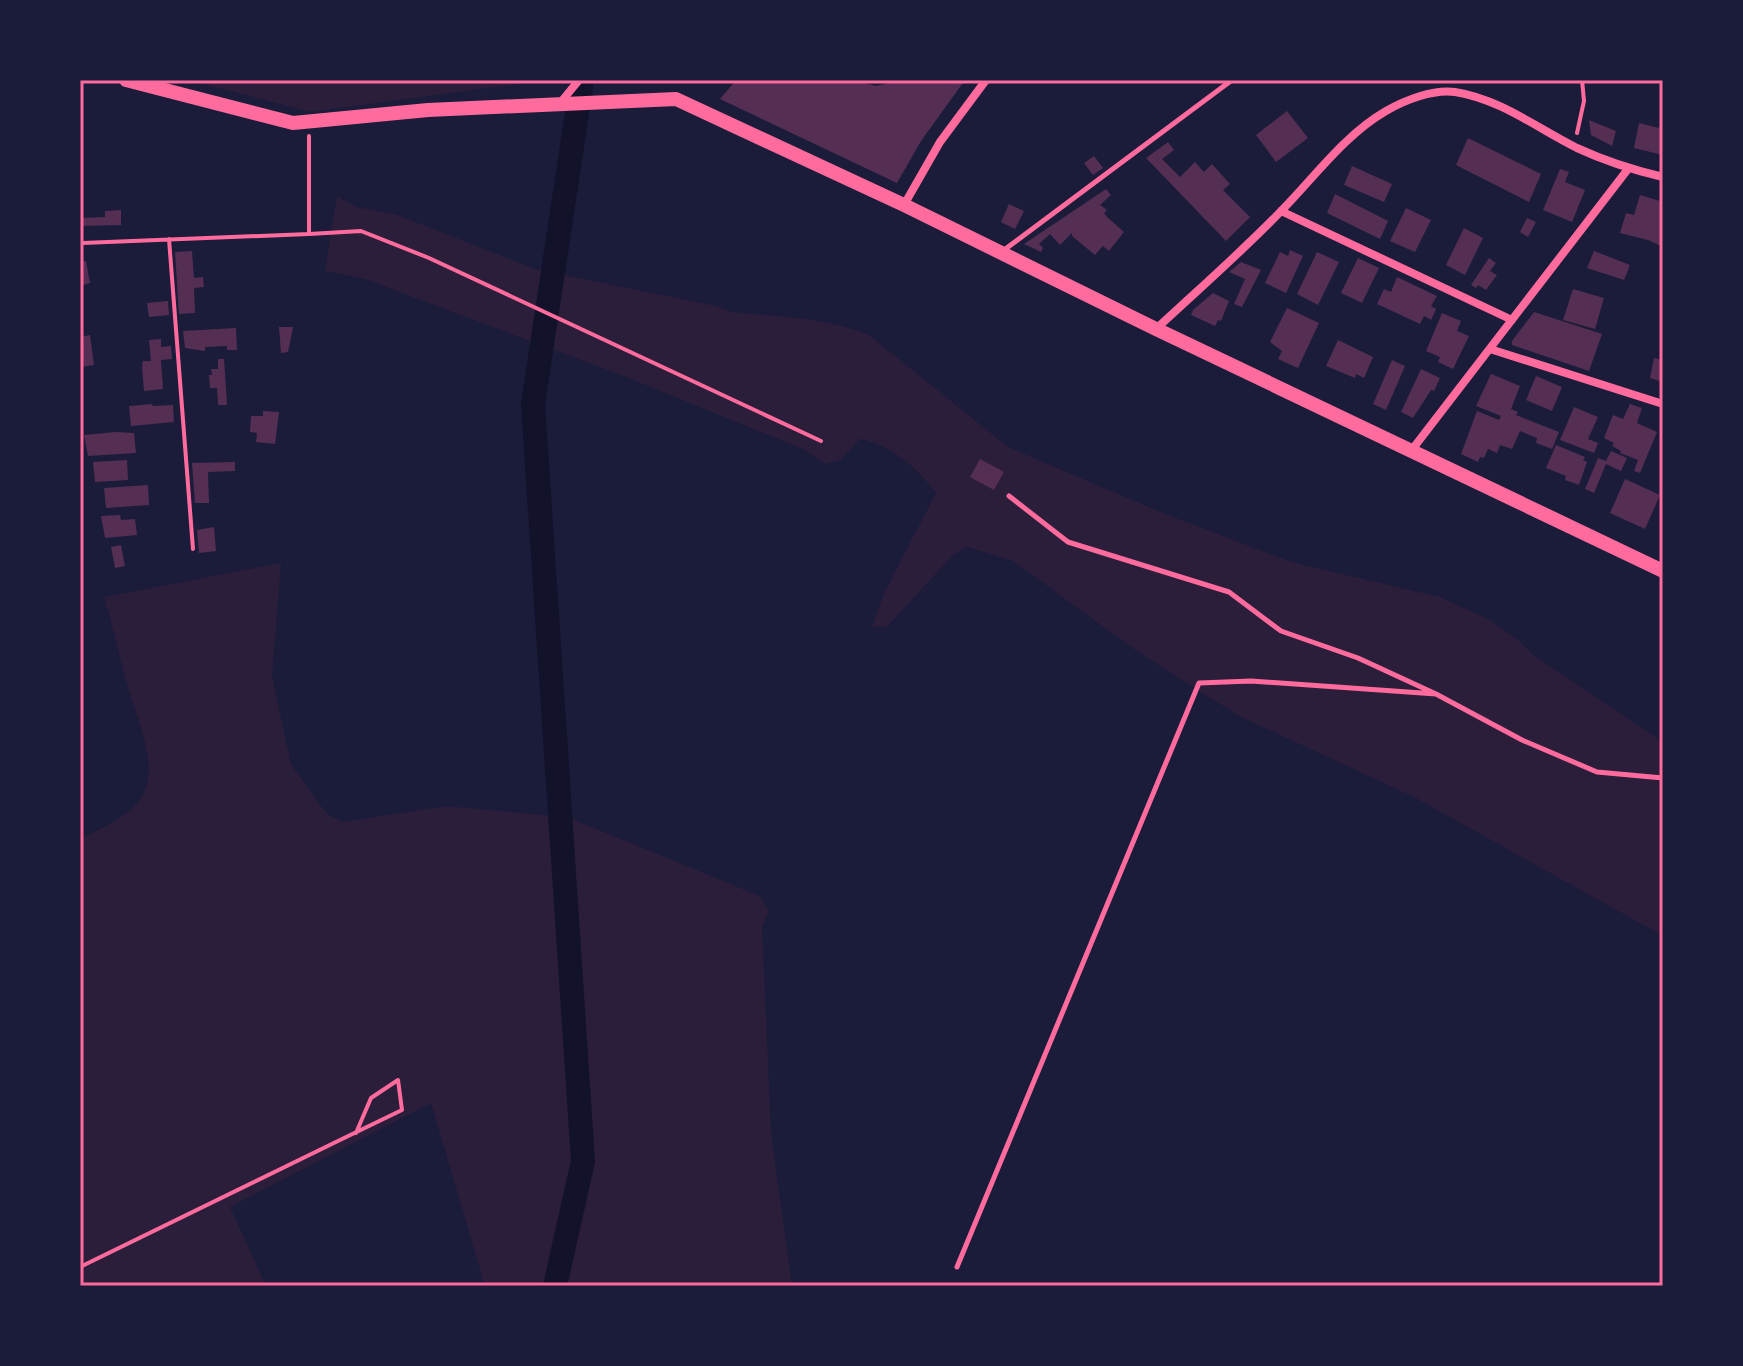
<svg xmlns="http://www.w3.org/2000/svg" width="1743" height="1366" font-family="'Fira Sans',sans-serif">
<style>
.green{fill:#2a1e3b}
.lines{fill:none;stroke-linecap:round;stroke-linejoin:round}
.canal{stroke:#12122b;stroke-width:24}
.building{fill:#542f53}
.path{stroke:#ff6b9d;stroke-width:4}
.service{stroke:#ff6b9d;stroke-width:5}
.minor{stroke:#ff6b9d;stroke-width:8}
.tertiary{stroke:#ff6b9d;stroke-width:14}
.neatline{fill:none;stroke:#ff6b9d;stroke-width:3}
</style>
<rect width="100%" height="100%" fill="#1b1b3a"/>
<path class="green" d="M 188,80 L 548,80 L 310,112 Z
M 337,196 L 356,207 L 395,214 L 535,269 L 716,306 L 731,312 C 777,317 826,317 869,335 L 1008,447 L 1163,513 L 1291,562 L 1440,597 L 1490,620 L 1518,640 L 1532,654 L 1663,742 L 1663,936 L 1414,797 L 1239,716 L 1138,652 L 1013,561 L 968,547 L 953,555 L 887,627 L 872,627 L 884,593 L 936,493 C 917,468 892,445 860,439 L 840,460 L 825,464 L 803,449 L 621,375 L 365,279 L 325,271 Z
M 281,563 L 272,676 L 291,765 L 327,814 L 343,822 L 446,806 L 567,817 L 760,896 L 769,911 L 762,926 L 771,1133 L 792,1286 L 485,1286 L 431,1103 L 230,1207 L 266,1286 L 80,1286 L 80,839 C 99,829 124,819 138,802 C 163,772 137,720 128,688 C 120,658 113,627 104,597 Z"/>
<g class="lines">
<path class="canal" d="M 555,1286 L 583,1161 L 533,404 L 582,80"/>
</g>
<path class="building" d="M 736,80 L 853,80 L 876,86 L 903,80 L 965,80 L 921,141 L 897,183 L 720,99 Z
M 1287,111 L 1308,138 L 1276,162 L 1256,135 Z
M 1663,119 L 1663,155 L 1634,148 L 1639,123 L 1659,128 Z
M 1589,120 L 1616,131 L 1612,146 L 1591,135 Z
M 1468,138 L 1541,174 L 1529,202 L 1456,165 Z
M 1168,142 L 1174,150 L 1162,159 L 1180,177 L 1195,162 L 1204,172 L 1212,164 L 1230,184 L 1223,190 L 1250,217 L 1226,241 L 1146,158 Z
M 1094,156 L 1103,168 L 1093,175 L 1084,163 Z
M 1352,166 L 1392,184 L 1384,202 L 1344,185 Z
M 1560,169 L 1569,172 L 1565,182 L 1585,190 L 1572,222 L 1543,210 Z
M 1106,189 L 1111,195 L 1100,205 L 1107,210 L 1104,213 L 1107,217 L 1124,232 L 1109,251 L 1103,246 L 1095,255 L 1072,236 L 1072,233 L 1060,245 L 1050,234 L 1039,244 L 1043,248 L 1041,252 L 1024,244 Z
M 1335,194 L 1388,221 L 1380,239 L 1327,213 Z
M 1640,195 L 1663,202 L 1663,247 L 1648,240 L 1620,233 L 1626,213 L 1634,215 Z
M 1009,204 L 1024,211 L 1015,229 L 1001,222 Z
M 1406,208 L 1431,220 L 1415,252 L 1390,241 Z
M 121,210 L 121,225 L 80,226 L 80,218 L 105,217 L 105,211 Z
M 1527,218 L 1536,222 L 1528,237 L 1520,232 Z
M 1464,228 L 1483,238 L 1465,275 L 1446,265 Z
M 1290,250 L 1303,256 L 1286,293 L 1265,283 L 1280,252 L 1288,256 Z
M 192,251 L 194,278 L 203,277 L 204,287 L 194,288 L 195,313 L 179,314 L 175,252 Z
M 1594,251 L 1630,265 L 1624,280 L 1587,268 Z
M 1317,252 L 1339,262 L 1318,305 L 1297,294 Z
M 1358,258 L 1379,268 L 1362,303 L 1341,293 Z
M 1489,258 L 1496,263 L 1490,271 L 1497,275 L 1486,290 L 1478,285 L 1476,288 L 1471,285 Z
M 80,261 L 86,261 L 90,283 L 80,286 Z
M 1241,262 L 1261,270 L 1242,307 L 1234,304 L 1245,279 L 1229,272 Z
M 1397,277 L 1437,296 L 1431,306 L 1436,309 L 1431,320 L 1424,316 L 1420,324 L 1377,304 L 1384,289 L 1391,292 Z
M 1573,289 L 1604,298 L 1595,329 L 1563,320 Z
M 1213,293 L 1229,301 L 1221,321 L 1218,320 L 1215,326 L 1191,315 L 1193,310 Z
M 168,301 L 169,315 L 149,317 L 147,303 Z
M 1287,308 L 1319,323 L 1298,368 L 1278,359 L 1282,351 L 1270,342 Z
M 1534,312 L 1602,334 L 1589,371 L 1512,345 L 1512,341 Z
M 1442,313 L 1461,321 L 1457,331 L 1469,336 L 1453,369 L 1438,362 L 1440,357 L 1426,351 Z
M 279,327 L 293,327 L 288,352 L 281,353 Z
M 236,328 L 237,350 L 227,350 L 227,346 L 205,347 L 205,351 L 185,348 L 183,331 Z
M 90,335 L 94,365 L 80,367 L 80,337 Z
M 161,339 L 161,347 L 171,346 L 172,359 L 161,360 L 163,389 L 144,391 L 142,367 L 143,361 L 151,361 L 149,340 Z
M 1338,340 L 1373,357 L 1364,378 L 1356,374 L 1355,378 L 1326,366 Z
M 1654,358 L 1663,360 L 1663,382 L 1650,378 Z
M 218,359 L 224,359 L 227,405 L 218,405 L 217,388 L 210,388 L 209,375 L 212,375 L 211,369 L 218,369 Z
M 1392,360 L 1405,366 L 1386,410 L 1373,404 Z
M 1421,369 L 1440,378 L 1434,391 L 1431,390 L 1413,418 L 1401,412 Z
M 1491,374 L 1520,386 L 1511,409 L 1518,412 L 1516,415 L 1559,432 L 1552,449 L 1536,443 L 1537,438 L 1520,431 L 1512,449 L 1500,445 L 1497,453 L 1488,449 L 1484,458 L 1480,457 L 1478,462 L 1461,454 L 1477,411 L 1499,420 L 1501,416 L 1476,406 Z
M 1536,376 L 1562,387 L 1552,411 L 1526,400 Z
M 152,404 L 153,406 L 173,405 L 174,422 L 131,426 L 129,406 Z
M 1630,404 L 1642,408 L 1637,423 L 1657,432 L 1640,473 L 1634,471 L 1638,460 L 1620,453 L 1621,451 L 1612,446 L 1614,443 L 1604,438 L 1613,415 L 1623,419 Z
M 1574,407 L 1598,417 L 1588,439 L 1598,443 L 1594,453 L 1560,440 Z
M 263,411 L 279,412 L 275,444 L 256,442 L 257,433 L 250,432 L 251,416 L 263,416 Z
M 116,432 L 134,433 L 136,453 L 88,456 L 84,435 Z
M 1556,445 L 1585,457 L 1583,460 L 1587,462 L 1579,485 L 1565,480 L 1566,476 L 1546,468 Z
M 1611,451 L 1627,458 L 1621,471 L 1606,464 L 1594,493 L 1585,489 L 1598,458 L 1606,461 Z
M 980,459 L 1004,472 L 994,490 L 970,477 Z
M 127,460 L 128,480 L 95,482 L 93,462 Z
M 235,462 L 235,471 L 208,472 L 209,503 L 195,503 L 192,463 Z
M 1625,479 L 1660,495 L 1645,529 L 1610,513 Z
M 148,485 L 149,505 L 106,508 L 104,488 Z
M 120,515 L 121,520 L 135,519 L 137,535 L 105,538 L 101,516 Z
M 214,527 L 216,551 L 199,553 L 197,530 Z
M 121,545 L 125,566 L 115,568 L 111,547 Z"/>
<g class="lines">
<path class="path" d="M 1577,133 L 1584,101 L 1582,80
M 309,234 L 361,231 L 429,258 L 821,441
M 169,239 L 193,549
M 83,243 L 309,234 L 309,136
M 80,1267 L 340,1140 L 402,1110 L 398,1080 L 371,1098 L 356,1133"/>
<path class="service" d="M 1004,250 L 1232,80
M 1009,496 L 1068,542 L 1229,592 L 1281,631 L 1358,658 L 1436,694 L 1522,740 L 1597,772 L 1663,778
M 957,1267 L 1199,683 L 1251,681 L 1436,694"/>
<path class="minor" d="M 561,102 L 579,80
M 904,205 L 940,142 L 986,80
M 1281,211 L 1512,320
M 1156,329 C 1199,289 1244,250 1284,208 C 1316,175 1346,134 1386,111 C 1405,100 1433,89 1455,92 C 1500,99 1537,128 1577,148 C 1605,161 1633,170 1663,177
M 1490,349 L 1663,404
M 1411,451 L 1628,169"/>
<path class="tertiary" d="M 126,80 L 293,123 L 428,110 L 676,99 L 904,205 L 1156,329 L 1663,571"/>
</g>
<rect width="1743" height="1366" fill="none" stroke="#1b1b3a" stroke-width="164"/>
<rect x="82" y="82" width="1579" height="1202" class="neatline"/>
</svg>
